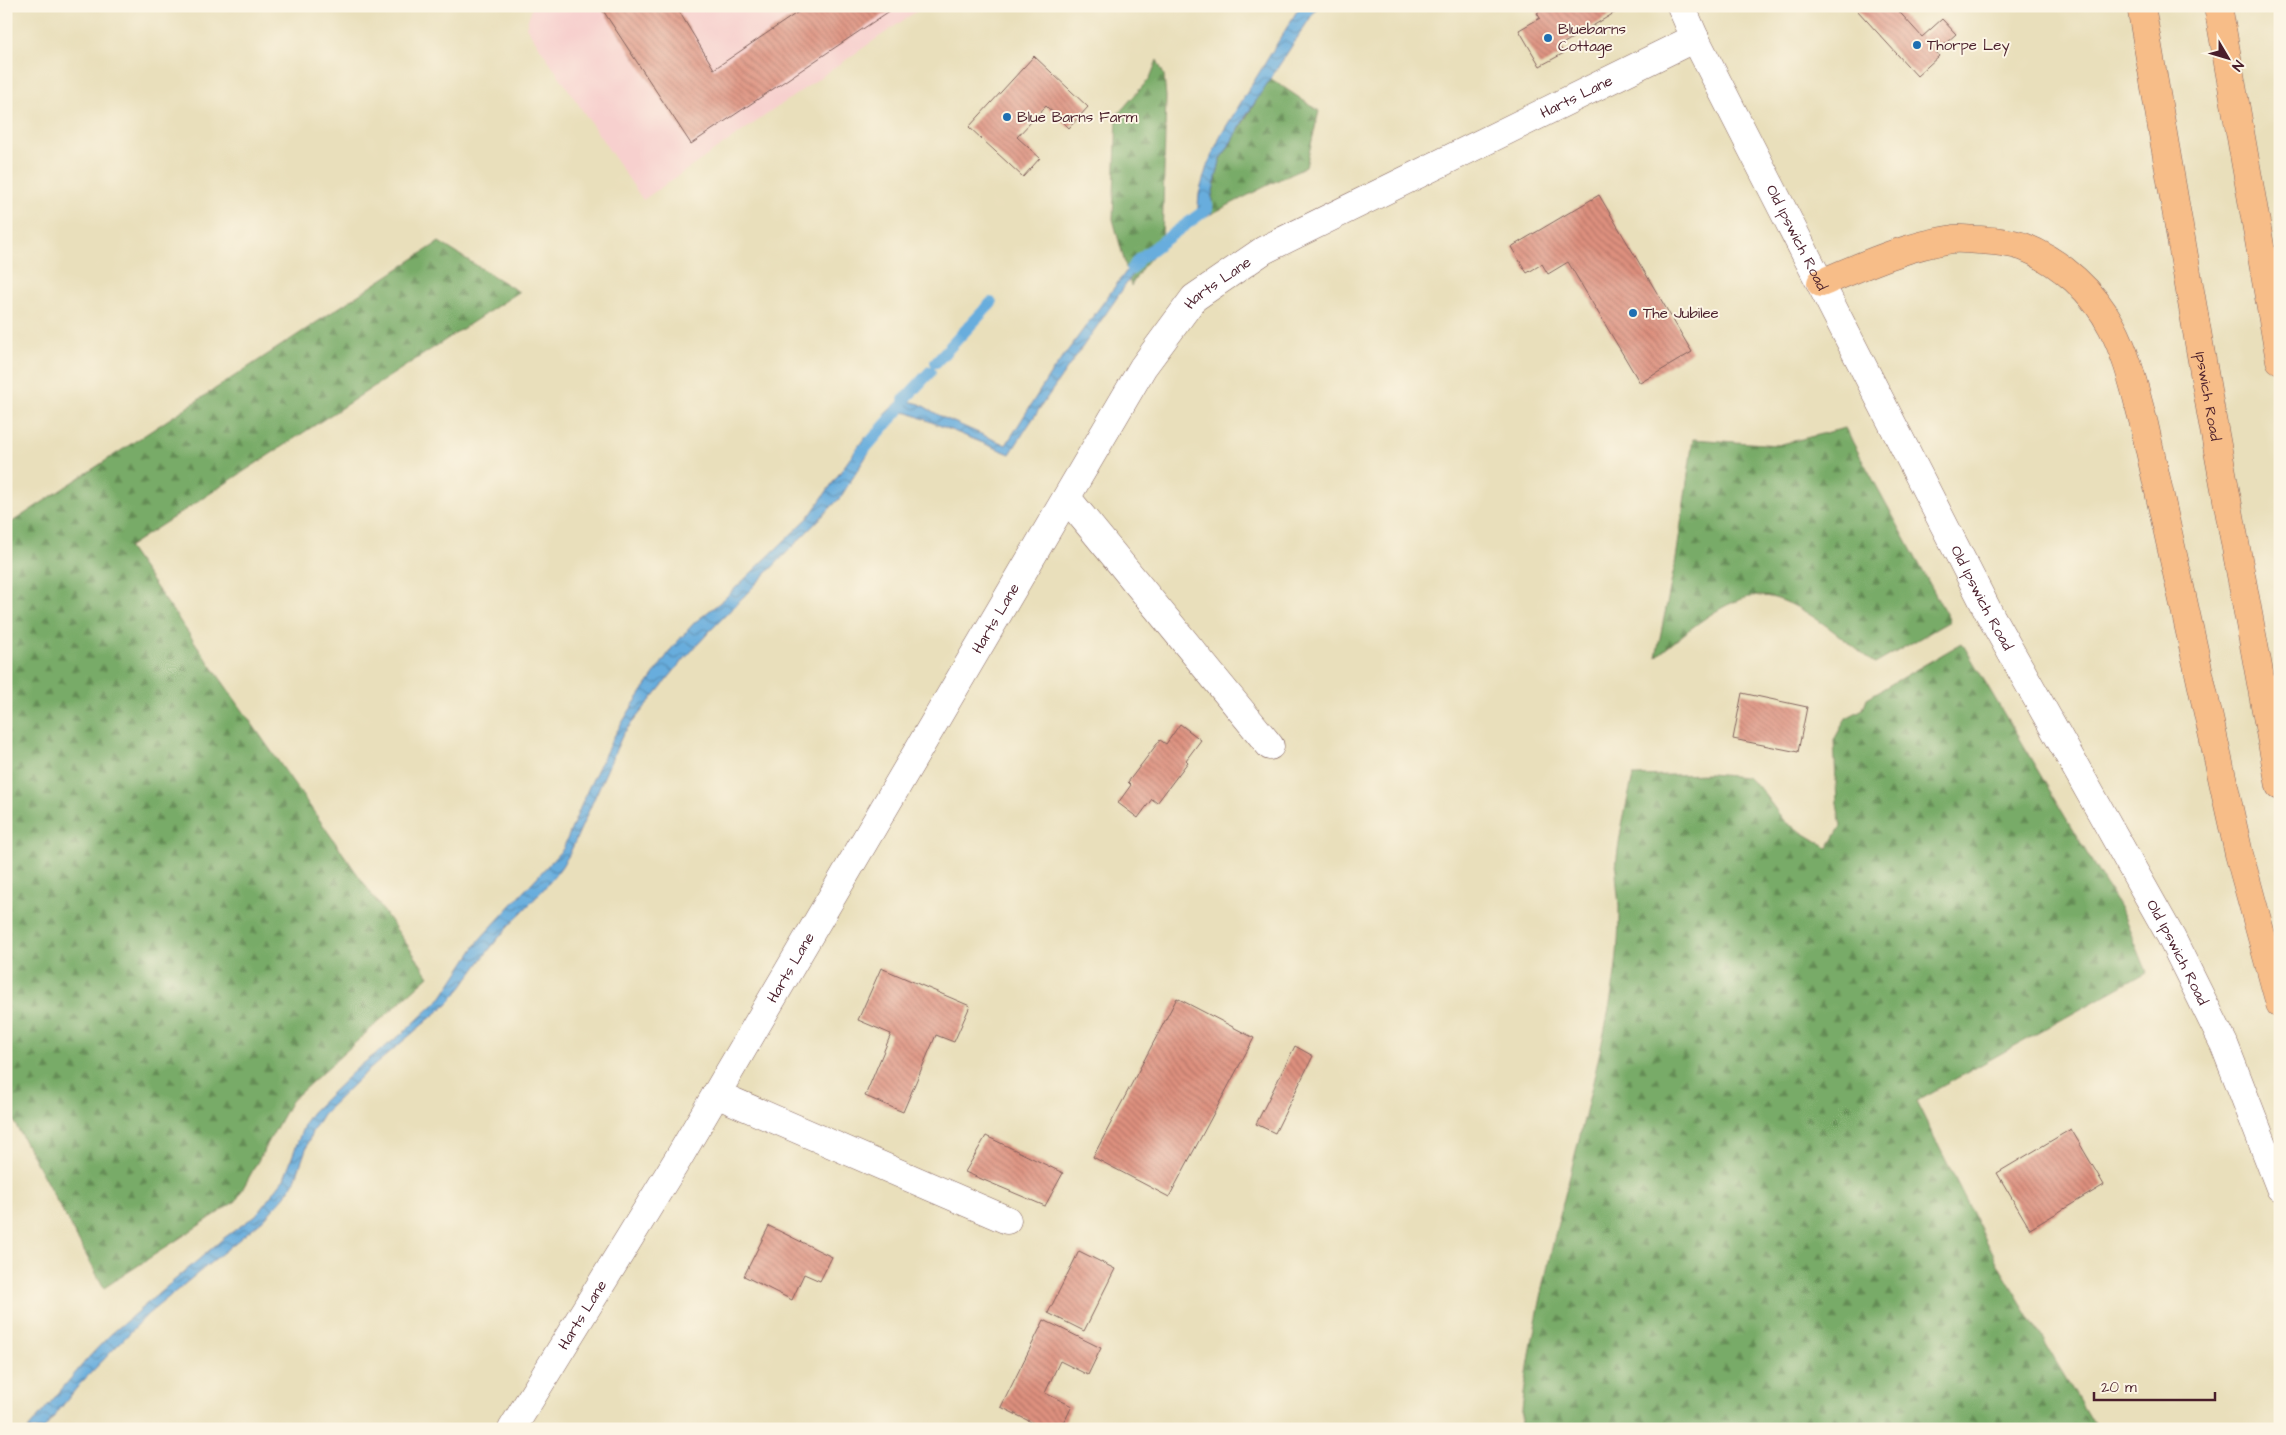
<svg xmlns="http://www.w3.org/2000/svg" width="2286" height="1435" font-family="'Architects Daughter',sans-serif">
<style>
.built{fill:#f7d0ce}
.forest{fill:url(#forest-firs);stroke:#616549}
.water{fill:url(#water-waves);stroke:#586684}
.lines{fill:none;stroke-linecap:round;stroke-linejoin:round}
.stream{stroke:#67addd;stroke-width:12}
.building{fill:url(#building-back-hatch)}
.minor-casing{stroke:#82625d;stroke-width:29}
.highway-casing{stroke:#82625d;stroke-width:29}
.minor{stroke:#fff;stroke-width:28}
.highway{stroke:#f7bd88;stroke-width:28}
.poi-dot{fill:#1f6fb2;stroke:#fcf5e5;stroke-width:2}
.labels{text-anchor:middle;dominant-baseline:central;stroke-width:4;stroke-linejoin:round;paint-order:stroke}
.poi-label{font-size:15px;fill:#4a1f2b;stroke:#fcf5e5;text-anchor:start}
.street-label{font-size:15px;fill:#4a1f2b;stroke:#fcf5e5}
</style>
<defs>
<pattern id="forest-firs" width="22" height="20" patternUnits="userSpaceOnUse" patternTransform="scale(1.25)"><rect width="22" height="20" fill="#78ab67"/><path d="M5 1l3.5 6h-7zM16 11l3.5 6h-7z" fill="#648b55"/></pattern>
<pattern id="water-waves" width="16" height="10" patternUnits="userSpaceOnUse" patternTransform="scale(1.25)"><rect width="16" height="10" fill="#67addd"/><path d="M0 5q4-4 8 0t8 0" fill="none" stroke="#578cb3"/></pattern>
<pattern id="building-back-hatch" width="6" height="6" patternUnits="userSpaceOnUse" patternTransform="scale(1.25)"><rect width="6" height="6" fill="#dd907e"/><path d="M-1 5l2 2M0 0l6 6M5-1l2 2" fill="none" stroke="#b57567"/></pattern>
</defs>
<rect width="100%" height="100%" fill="#fcf5e5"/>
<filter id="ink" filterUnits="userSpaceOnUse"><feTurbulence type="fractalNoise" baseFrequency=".02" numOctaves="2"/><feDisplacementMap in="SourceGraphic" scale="10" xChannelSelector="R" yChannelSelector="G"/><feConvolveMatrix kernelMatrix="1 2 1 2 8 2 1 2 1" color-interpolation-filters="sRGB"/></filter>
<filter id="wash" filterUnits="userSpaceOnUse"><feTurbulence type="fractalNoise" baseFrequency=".0096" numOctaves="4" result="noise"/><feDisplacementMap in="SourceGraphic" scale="20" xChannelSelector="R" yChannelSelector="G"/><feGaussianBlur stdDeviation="1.12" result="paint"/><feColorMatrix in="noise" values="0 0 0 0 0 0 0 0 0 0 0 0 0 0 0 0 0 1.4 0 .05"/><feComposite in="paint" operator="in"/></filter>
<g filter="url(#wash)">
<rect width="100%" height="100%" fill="#e9dfbb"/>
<path class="built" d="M 532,6 L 924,6 L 643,200 L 526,27 Z"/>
<path class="forest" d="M 1157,60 L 1164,75 L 1166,97 L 1162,245 L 1142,268 L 1131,286 L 1113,219 L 1117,115 L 1150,78 Z
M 1270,78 L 1319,111 L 1306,166 L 1211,214 L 1212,195 L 1220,161 Z
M 439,242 L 519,292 L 128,547 L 429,976 L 291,1101 L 236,1201 L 104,1288 L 6,1107 L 6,526 Z
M 1845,428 L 1950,621 L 1875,664 C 1848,643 1796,596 1761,596 C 1726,595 1682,636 1656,657 L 1676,559 L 1693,439 L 1778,445 Z
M 1962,643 L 2123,914 L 2147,972 L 1916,1101 L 2000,1268 L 2096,1429 L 1520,1429 C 1534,1281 1585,1139 1612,993 C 1617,964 1619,936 1619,906 C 1618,894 1616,881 1616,869 C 1618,838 1626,806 1633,776 L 1709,774 L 1746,777 L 1758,786 L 1785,822 L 1828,848 L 1841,826 L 1837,804 L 1834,740 L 1846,718 L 1863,709 L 1867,698 Z"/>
<path class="water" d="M 1300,6 L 1318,6 L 1246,116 L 1220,161 L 1212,195 L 1211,214 L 1197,220 L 1199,194 L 1207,166 L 1221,135 Z
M 1139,254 L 1144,257 C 1101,324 1052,386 1010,454 L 909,413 L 902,412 L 890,421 L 885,414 L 898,402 L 904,400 L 920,404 L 942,417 L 1006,445 L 1049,376 Z
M 865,437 L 874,444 L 840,498 L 708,633 L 678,666 L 623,734 L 569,855 C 550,888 519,912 496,941 C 479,961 466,984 448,1003 L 363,1075 L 323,1114 L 312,1132 L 295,1180 L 285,1196 L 264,1219 L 148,1314 L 79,1385 L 44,1429 L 28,1429 L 88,1358 L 110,1335 L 224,1238 L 256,1215 L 284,1179 L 305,1122 L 312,1112 L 356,1069 L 403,1033 L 442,997 L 480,939 L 563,849 L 588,789 L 613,738 L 633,705 L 672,648 L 694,623 L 723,600 L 808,518 Z"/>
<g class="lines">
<path class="stream" d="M 1132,269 L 1139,259 L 1207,209 L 1207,205
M 936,362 L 991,303
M 904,400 L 930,372
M 860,454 L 901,407"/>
</g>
<g id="blocks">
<path class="building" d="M 603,6 L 679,6 L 677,8 L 714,69 L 807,6 L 897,6 L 691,144 L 602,9 Z
M 1548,6 L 1626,6 L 1559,46 L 1564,53 L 1540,66 L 1519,30 L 1540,18 L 1537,13 Z
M 1861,6 L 1894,6 L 1922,37 L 1942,19 L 1956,34 L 1936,52 L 1939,56 L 1917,76 L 1857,10 Z
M 1034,56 L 1088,107 L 1069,128 L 1046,106 L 1017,137 L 1040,158 L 1023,177 L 969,127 Z
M 1599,195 L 1692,352 L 1640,383 L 1568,262 L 1548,274 L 1542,264 L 1527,273 L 1511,247 Z
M 1742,693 L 1807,707 L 1798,752 L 1733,739 Z
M 1180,724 L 1201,740 L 1186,760 L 1188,762 L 1157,803 L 1152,799 L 1138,818 L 1118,803 L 1131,785 L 1128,782 L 1160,740 L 1166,744 Z
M 881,968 L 970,1006 L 954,1042 L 936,1035 L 903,1112 L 865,1096 L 891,1034 L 858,1020 Z
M 1177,998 L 1254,1038 L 1169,1197 L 1093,1157 Z
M 1295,1046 L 1313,1056 L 1275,1133 L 1256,1124 Z
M 2071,1129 L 2104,1185 L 2030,1229 L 1997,1173 Z
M 986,1136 L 1063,1173 L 1045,1206 L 965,1172 Z
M 769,1226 L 832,1257 L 820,1281 L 804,1274 L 792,1300 L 744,1276 Z
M 1079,1251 L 1115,1269 L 1084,1331 L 1048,1313 Z
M 1044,1320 L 1101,1348 L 1088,1375 L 1060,1361 L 1045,1393 L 1072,1406 L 1061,1429 L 1045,1429 L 1001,1407 Z"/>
</g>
</g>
<g filter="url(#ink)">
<use href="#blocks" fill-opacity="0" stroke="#82625d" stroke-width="1"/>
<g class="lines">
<g class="minor-casing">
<g id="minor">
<path id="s1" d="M 1681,6 L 1695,38 L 1989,613 L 2171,937 L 2224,1044 L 2280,1188"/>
<path d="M 1067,498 L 1270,746"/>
<path d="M 716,1094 L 1007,1220"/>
<path id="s2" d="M 512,1429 L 678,1159 L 1143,367 L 1194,298 L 1264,250 L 1695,38"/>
</g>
</g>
<g class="highway-casing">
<g id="highway">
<path id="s3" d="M 2141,6 L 2211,413 L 2280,786"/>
<path d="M 2218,6 L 2280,360"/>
<path d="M 1821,283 C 1864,265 1906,246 1953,239 C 1962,238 1971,240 1980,240 C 1993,241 2011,242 2024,247 C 2061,262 2094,292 2112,327 C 2128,357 2135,391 2144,424 L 2239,854 L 2280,1004"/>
</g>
</g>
<use href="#minor" class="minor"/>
<use href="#highway" class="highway"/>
</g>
</g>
<g class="poi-dot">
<circle cx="1548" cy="38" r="5"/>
<circle cx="1917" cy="45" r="5"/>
<circle cx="1007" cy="117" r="5"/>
<circle cx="1633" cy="313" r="5"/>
</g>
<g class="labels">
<g class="poi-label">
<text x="1558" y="29">Bluebarns<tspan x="1558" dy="17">Cottage</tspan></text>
<text x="1927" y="45">Thorpe Ley</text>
<text x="1017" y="117">Blue Barns Farm</text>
<text x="1643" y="313">The Jubilee</text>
</g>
<g class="street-label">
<text stroke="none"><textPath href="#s2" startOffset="1754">Harts Lane</textPath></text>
<text stroke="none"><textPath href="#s1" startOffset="259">Old Ipswich Road</textPath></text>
<text stroke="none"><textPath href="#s2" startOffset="1349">Harts Lane</textPath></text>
<text stroke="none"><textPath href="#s3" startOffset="396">Ipswich Road</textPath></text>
<text stroke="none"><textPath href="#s1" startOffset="664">Old Ipswich Road</textPath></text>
<text stroke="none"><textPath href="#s2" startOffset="944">Harts Lane</textPath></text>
<text stroke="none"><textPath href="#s1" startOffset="1069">Old Ipswich Road</textPath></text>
<text stroke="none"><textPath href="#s2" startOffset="539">Harts Lane</textPath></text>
<text stroke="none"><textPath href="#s2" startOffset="134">Harts Lane</textPath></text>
</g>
</g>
<rect width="2286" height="1435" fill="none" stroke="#fcf5e5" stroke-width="25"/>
<g transform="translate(2228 58) rotate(128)" stroke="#fcf5e5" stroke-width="4" paint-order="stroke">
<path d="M0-4L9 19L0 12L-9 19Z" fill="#4a1f2b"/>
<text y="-8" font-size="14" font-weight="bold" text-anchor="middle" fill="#4a1f2b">N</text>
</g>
<path d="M2094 1392v8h121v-8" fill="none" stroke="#4a1f2b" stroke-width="2.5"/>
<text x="2101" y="1392" font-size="15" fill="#4a1f2b" stroke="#fcf5e5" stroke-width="4" paint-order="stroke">20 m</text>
</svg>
